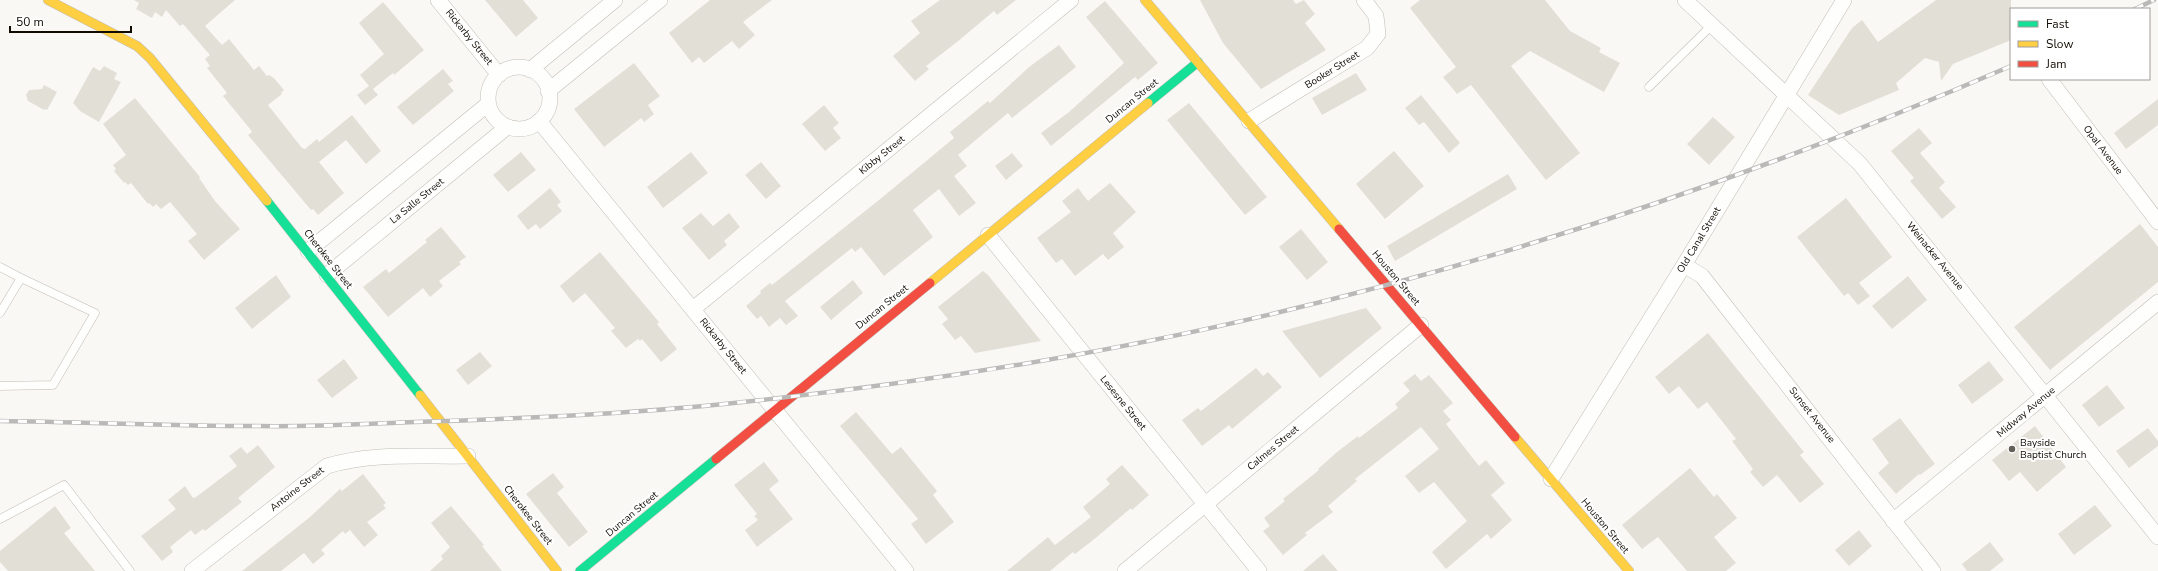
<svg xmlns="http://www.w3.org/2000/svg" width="2158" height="571" font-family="'Nunito Sans',sans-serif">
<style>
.building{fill:#e2dfd7}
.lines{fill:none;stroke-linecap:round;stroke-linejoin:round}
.lane-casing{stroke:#c0bdb5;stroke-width:9}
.street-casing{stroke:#c0bdb5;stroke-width:16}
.fast-casing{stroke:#c0bdb5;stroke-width:10}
.slow-casing{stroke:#c0bdb5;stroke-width:10}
.jam-casing{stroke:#c0bdb5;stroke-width:10}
.lane{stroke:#fefefd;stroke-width:8}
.street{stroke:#fefefd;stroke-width:15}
.fast{stroke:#16e098;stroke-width:9}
.slow{stroke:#ffcf43;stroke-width:9}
.jam{stroke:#f24e42;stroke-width:9}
.rail-casing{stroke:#bab9b8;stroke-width:4.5}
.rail{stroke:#fff;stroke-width:3;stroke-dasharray:9;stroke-linecap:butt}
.poi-dot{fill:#635e57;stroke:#fff;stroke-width:1.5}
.labels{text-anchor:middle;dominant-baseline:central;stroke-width:4;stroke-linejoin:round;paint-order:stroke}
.street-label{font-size:10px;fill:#110b02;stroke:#fff}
.poi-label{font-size:10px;fill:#110b02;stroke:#fff;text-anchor:start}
</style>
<rect width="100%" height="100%" fill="#faf8f4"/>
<path class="building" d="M 134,0 L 235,0 L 205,26 L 222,45 L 229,39 L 254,70 L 259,66 L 267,76 L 269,75 L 274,78 L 284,90 L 281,93 L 282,94 L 268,105 L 302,148 L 305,149 L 317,139 L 319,142 L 352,115 L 381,151 L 366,164 L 346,140 L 319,162 L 344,193 L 318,215 L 313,209 L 311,210 L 248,135 L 252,132 L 250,129 L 223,96 L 227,93 L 207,68 L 210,66 L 205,59 L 210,55 L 183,24 L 180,26 L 166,10 L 162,17 L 155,12 L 152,18 L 136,9 L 139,3 Z
M 485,0 L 523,0 L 538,18 L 516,37 Z
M 710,0 L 772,0 L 743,22 L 755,35 L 739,49 L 732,41 L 704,63 L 699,57 L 692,63 L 669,33 Z
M 940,0 L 1016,0 L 997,15 L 994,11 L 957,42 L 926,66 L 929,69 L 915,81 L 893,56 L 920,33 L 911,21 Z
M 1200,0 L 1293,0 L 1296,4 L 1304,0 L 1315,14 L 1305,23 L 1326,50 L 1261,89 L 1223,43 Z
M 1420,0 L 1545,0 L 1570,31 L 1601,48 L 1599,52 L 1620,63 L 1604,92 L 1530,51 L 1511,66 L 1580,153 L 1546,180 L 1471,85 L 1457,94 L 1443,77 L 1456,67 L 1410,8 Z
M 1936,0 L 2011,0 L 2011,40 L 1953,64 L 1941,81 L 1939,62 L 1925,58 L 1896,83 L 1899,90 L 1839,115 L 1808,95 L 1852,28 L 1862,20 L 1878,42 Z
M 1105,1 L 1158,63 L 1138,80 L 1135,77 L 1051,146 L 1041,133 L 1069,112 L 1124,63 L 1086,17 Z
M 383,2 L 424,50 L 394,75 L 393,73 L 373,89 L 378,95 L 365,105 L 357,95 L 369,86 L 360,75 L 384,54 L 359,23 Z
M 1059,45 L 1076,67 L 1012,118 L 1008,113 L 958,155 L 967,166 L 954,176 L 976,203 L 959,216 L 939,189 L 913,210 L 933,237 L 884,276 L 861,247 L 855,252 L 852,248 L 785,301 L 798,316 L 786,325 L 780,318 L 769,327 L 761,316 L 757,319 L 746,306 L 761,293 L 760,291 L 770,283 L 772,285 L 879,200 L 954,138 L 950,132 L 988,101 L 990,103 L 1029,67 Z
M 634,63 L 660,96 L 648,105 L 654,114 L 644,122 L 641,118 L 604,147 L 574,109 Z
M 104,66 L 117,73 L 114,79 L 121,82 L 99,122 L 80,111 L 73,103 L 93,67 L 100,71 Z
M 443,69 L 453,81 L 448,84 L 454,91 L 413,125 L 397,107 Z
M 1356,73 L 1367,90 L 1322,115 L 1312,98 Z
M 44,85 L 57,92 L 47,110 L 45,109 L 44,110 L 28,101 L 26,95 L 29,90 L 42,89 Z
M 1421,95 L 1460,143 L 1449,153 L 1424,122 L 1419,125 L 1405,108 Z
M 135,98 L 200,177 L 199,178 L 215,201 L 240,229 L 204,260 L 188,241 L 197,234 L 170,202 L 161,209 L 156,204 L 153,207 L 149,203 L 148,204 L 131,183 L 128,185 L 125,182 L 124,183 L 114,171 L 116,169 L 113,165 L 126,155 L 103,124 Z
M 2158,99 L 2158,125 L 2126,149 L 2114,133 Z
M 1189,103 L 1267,197 L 1245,215 L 1167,120 Z
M 824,105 L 839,123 L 833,128 L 841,138 L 825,151 L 802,124 Z
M 1713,117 L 1735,137 L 1709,165 L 1687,144 Z
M 1919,128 L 1932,143 L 1920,153 L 1945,182 L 1939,188 L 1956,207 L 1942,219 L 1910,181 L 1914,178 L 1891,151 Z
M 1394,151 L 1424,186 L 1385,219 L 1356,184 Z
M 521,152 L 536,170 L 508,192 L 493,175 Z
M 691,152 L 708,173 L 663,208 L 647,187 Z
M 1012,153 L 1023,166 L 1006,180 L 995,166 Z
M 761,162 L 781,186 L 766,199 L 745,175 Z
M 1508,174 L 1517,189 L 1395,261 L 1387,246 Z
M 1110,183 L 1136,212 L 1113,233 L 1124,247 L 1108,260 L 1103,254 L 1075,276 L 1062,259 L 1056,263 L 1037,238 L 1071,212 L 1062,201 L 1078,188 L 1088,201 Z
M 550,188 L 561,202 L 557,205 L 562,211 L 540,229 L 536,224 L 528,230 L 517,216 Z
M 1846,198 L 1892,257 L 1859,283 L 1870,296 L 1858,305 L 1848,293 L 1844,296 L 1797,237 Z
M 701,213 L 713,226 L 729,213 L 740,227 L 724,241 L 727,245 L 709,260 L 682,228 Z
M 2140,224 L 2158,247 L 2158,282 L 2050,370 L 2014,327 Z
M 441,227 L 466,257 L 459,262 L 461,264 L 439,281 L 443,286 L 430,297 L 423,288 L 388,317 L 363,287 L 386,269 L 389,273 L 427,242 L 425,240 Z
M 1301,229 L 1328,262 L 1307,280 L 1279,247 Z
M 600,252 L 659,322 L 657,324 L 677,349 L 661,362 L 642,339 L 640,341 L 638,339 L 626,348 L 611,331 L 615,328 L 585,293 L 573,303 L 560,286 Z
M 983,271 L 988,275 L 1041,341 L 975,353 L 961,336 L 955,340 L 942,324 L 948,319 L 938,307 Z
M 276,275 L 291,297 L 252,329 L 235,308 Z
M 1908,276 L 1927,300 L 1892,329 L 1872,306 Z
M 853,280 L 863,293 L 831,320 L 820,307 Z
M 1366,308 L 1382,328 L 1320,378 L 1282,331 Z
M 1708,333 L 1804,452 L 1800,455 L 1824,484 L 1800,503 L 1777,475 L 1763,487 L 1750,472 L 1753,469 L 1732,441 L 1736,439 L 1707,402 L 1698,409 L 1679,386 L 1669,394 L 1655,377 Z
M 480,352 L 492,366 L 468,385 L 456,370 Z
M 344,359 L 358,378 L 332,398 L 317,380 Z
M 1989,361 L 2004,380 L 1972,404 L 1958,385 Z
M 1256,368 L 1263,376 L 1268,372 L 1282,387 L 1232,429 L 1229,425 L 1202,446 L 1182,420 L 1198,408 L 1201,411 Z
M 1415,374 L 1421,381 L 1429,375 L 1453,403 L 1443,411 L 1451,420 L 1446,424 L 1479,466 L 1486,460 L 1505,483 L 1491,495 L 1512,520 L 1491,539 L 1487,534 L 1446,569 L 1432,552 L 1467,521 L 1434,482 L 1419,493 L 1405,476 L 1439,449 L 1421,427 L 1355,479 L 1357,481 L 1328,506 L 1333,512 L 1305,533 L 1307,535 L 1283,555 L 1263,531 L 1270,526 L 1264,518 L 1285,501 L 1283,499 L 1319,470 L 1318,469 L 1337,452 L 1358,436 L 1359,438 L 1398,408 L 1395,404 L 1410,391 L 1403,383 Z
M 2107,385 L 2125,408 L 2099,427 L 2082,405 Z
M 856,412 L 892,454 L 901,447 L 937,491 L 933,495 L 954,522 L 926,544 L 911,524 L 918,519 L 840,426 Z
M 1900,418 L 1935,464 L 1920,475 L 1919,474 L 1896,494 L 1878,473 L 1889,463 L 1872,439 Z
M 2035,426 L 2066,467 L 2037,492 L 2020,472 L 2009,481 L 1992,460 Z
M 2148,428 L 2158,441 L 2158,446 L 2129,468 L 2116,451 Z
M 258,445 L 275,467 L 238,498 L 242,502 L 205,531 L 203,529 L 195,535 L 191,530 L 170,547 L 173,552 L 162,561 L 141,536 L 176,509 L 168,500 L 185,486 L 193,498 L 196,497 L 237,466 L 229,456 L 241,447 L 247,454 Z
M 764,462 L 779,481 L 769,489 L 793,519 L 757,547 L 745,530 L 758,520 L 754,516 L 757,514 L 734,485 Z
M 1122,465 L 1149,495 L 1132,510 L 1131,508 L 1092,541 L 1075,554 L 1073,552 L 1050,571 L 1007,571 L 1048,537 L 1055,545 L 1091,517 L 1083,507 L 1110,484 L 1106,479 Z
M 1690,468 L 1714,497 L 1717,494 L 1737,518 L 1714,537 L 1736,563 L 1726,571 L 1687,571 L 1658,537 L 1642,549 L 1622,525 Z
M 553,473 L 564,487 L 557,493 L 588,532 L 569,547 L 526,494 Z
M 363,474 L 386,503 L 383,505 L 386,508 L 367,522 L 378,535 L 364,547 L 350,530 L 345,534 L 343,531 L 321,550 L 325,554 L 313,564 L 304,553 L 281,571 L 242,571 L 310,517 L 340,489 L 342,491 Z
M 2095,505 L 2112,526 L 2074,555 L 2058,534 Z
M 55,506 L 71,528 L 64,533 L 95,571 L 8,571 L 0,562 L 0,551 Z
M 451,506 L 484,545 L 482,546 L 502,571 L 430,571 L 443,559 L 441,556 L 450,547 L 431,523 Z
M 1859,530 L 1872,546 L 1849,566 L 1835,550 Z
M 1990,542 L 2004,560 L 1990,571 L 1967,571 L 1962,564 Z
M 1323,554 L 1338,571 L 1303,571 Z"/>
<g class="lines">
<g class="lane-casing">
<path id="lane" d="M 1649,87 L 1712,25
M 0,267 L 21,278 L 0,313
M 0,386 L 53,385 L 95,313 L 21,278
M 0,519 L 64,485 L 130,571"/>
</g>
<g class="street-casing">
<path id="street" d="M 438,0 L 499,75
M 1685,0 L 1860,164 L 2158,537
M488 98a31 31 0 1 1 62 0a31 31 0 1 1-62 0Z
M 530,70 L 615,0
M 2049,79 L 2158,222
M 548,91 L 660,0
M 539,121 L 906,571
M 1249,121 L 1367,48 L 1378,34 L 1376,16 L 1364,0
M 988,235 L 1259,571
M 308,251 L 488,104
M 1684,265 L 1702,276 L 1933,571
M 327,275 L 507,127
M 693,309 L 1071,0
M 1551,479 L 1684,265 L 1844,0
M 1893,521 L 2158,302
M 192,571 L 327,466 C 372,452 422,457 468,456
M 1125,571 L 1421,325"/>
</g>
<g class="fast-casing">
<path id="fast" d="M 1148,103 L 1198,62
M 267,201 L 420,395
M 580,571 L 716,459"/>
</g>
<g class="slow-casing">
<path id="slow" d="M 48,0 L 137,46 L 150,58 L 267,201
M 1145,0 L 1339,229
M 930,283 L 1148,103
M 420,395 L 557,571
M 1515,437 L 1629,571"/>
</g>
<g class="jam-casing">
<path id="jam" d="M 1339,229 L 1515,437
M 716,459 L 930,283"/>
</g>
<use href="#lane" class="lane"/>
<use href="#street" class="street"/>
<use href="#fast" class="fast"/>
<use href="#slow" class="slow"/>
<use href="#jam" class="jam"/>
<g class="rail-casing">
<path id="rail" d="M 2135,9 L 2154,0
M 0,421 C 86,422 173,426 259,426 C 310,427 362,424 414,422 C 511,419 607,415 704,406 C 895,387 1088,358 1276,313 C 1528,253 1773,169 2011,66"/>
</g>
<use href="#rail" class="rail"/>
</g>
<circle class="poi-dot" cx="2012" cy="449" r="4"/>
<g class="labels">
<g class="street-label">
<text transform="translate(469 37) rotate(51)">Rickarby Street</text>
<text transform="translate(1332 70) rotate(-32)">Booker Street</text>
<text transform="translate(1132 101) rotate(-39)">Duncan Street</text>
<text transform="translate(2103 150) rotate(53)">Opal Avenue</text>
<text transform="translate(882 155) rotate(-39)">Kibby Street</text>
<text transform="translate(417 201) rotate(-39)">La Salle Street</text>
<text transform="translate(1699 240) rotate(-59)">Old Canal Street</text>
<text transform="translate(1935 256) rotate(51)">Weinacker Avenue</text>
<text transform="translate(328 259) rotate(52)">Cherokee Street</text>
<text transform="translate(1396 278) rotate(50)">Houston Street</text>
<text transform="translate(882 307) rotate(-39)">Duncan Street</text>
<text transform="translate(723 346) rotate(51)">Rickarby Street</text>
<text transform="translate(1123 403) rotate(51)">Lesesne Street</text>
<text transform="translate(2026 412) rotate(-40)">Midway Avenue</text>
<text transform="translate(1812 415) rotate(52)">Sunset Avenue</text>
<text transform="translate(1273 448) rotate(-40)">Calmes Street</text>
<text transform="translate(297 489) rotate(-38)">Antoine Street</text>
<text transform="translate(632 514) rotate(-40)">Duncan Street</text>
<text transform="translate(528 515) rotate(52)">Cherokee Street</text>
<text transform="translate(1605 526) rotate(50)">Houston Street</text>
</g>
<g class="poi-label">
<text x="2020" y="443">Bayside<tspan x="2020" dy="12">Baptist Church</tspan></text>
</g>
</g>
<rect x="2010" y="8" width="140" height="72" fill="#ffffff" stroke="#a09d9a"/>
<rect x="2018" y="21" width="20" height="6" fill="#16e098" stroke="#a09d9a"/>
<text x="2046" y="28" font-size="12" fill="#110b02">Fast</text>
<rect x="2018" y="41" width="20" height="6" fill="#ffcf43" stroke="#a09d9a"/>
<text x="2046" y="48" font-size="12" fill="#110b02">Slow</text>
<rect x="2018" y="61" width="20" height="6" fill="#f24e42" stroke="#a09d9a"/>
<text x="2046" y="68" font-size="12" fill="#110b02">Jam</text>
<path d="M10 26v6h121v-6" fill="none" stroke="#110b02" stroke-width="2"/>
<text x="16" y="26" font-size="12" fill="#110b02" stroke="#ffffff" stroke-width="3" paint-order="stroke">50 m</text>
</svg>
